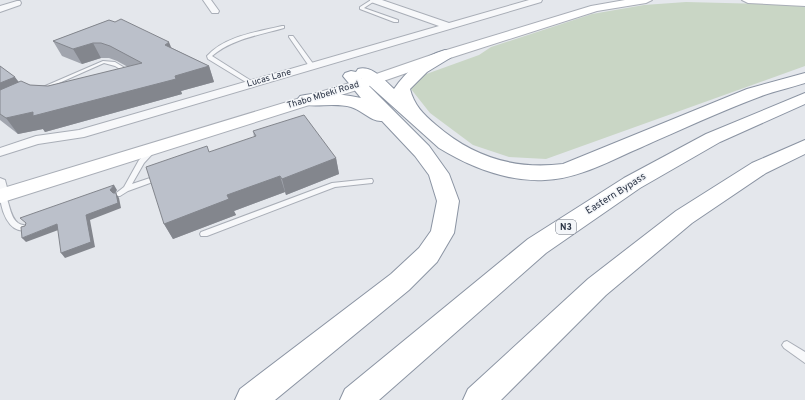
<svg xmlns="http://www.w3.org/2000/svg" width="805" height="400" font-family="Overpass,sans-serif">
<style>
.green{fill:#c9d6c5}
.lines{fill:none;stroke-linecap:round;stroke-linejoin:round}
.lane-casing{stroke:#a9aeb7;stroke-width:2}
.street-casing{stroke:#a9aeb7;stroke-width:2}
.secondary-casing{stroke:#a9aeb7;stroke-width:2}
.highway-casing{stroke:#8b94a3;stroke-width:2}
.lane{fill:#f7f8fa;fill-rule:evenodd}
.street{fill:#f7f8fa;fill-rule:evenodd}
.secondary{fill:#fff;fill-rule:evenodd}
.highway{fill:#fff;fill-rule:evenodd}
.wall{fill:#a1a5ae}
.shaded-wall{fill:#83868d}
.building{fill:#bbc0ca;stroke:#83868d}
.labels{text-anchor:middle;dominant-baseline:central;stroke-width:3;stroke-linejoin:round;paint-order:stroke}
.far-street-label{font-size:9px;fill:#2b3445;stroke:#f4f6f9}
.shield{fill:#f4f6f9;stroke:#676e7b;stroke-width:1}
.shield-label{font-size:9px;font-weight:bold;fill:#2b3445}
.street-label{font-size:10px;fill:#2b3445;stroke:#f4f6f9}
</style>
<rect width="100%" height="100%" fill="#e4e7ec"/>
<path class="green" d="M 686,2 L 805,5 L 805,66 L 546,159 L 509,157 L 473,145 L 430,113 L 411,89 L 418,77 L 479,55 L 491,47 L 592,14 L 644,5 Z"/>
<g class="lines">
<g class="lane-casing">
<path id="lane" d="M 371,0 L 376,0 L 364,8 L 398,20 L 398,22 L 394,22 L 360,9 L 360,7 Z
M 282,26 L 284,26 L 284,28 C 259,35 232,39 212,56 L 253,82 L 253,84 L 249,84 L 208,59 L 207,56 C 225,36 257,32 282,26 Z
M 289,36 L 293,36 L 314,65 L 313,66 L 309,66 L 289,37 Z
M 103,61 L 115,62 L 133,73 L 130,75 L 128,74 L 115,66 L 104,63 L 41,91 L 39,92 L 36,90 Z
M 153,148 L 156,150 L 144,163 L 132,184 L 159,175 L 161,175 L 162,177 L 161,179 L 128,191 L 120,196 L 116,196 L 115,194 L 124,187 L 139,160 L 151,149 Z
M 370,179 L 372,179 L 373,181 L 372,183 L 335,187 L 207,236 L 201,236 L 200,234 L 201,232 L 332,183 Z
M 2,192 C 10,196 8,216 18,223 C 21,225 24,225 28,226 L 29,228 L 28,230 C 8,235 0,208 0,193 Z
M 787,341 L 805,352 L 805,363 L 784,348 L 782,345 L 784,342 Z"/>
</g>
<g class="street-casing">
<path id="street" d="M 203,0 L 211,0 L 219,11 L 218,13 L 212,13 Z
M 370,0 L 382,0 L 449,23 L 529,0 L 542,0 L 541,2 L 84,137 L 38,144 L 0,156 L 0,148 L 36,136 L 79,130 L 439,26 L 371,2 Z
M 17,1 L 20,1 L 21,3 L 20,5 L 0,12 L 0,6 Z
M 0,178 L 5,180 L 9,195 L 7,199 L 0,199 Z"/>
</g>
<g class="secondary-casing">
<path id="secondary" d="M 625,0 L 652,0 L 646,3 L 597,11 L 450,58 L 363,88 L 0,203 L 0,189 L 353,82 L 440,52 L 591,6 Z
M 742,0 L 805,0 L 805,6 L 748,3 Z"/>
</g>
<g class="highway-casing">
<path id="highway" d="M 445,50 L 450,52 L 453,55 L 450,58 L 427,72 L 410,89 C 414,105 423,114 436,125 C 473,157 514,170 563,164 L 747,89 L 805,73 L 805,83 C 790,88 774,91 759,97 C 719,112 680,130 642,147 C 611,160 579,179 545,180 C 508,182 470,167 439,148 L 361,78 L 429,146 L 449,174 L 459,201 L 454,233 L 437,262 L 409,290 L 275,400 L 235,400 L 240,389 L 391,274 L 419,248 L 431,231 L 437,201 L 429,175 L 415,156 L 382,121 C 371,122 362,110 351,107 C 334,102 316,108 300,104 L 297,100 L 300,96 C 319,91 342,94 361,98 L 343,76 L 345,73 L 351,71 L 356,72 L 358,69 C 372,65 384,80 394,89 C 406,71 424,56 445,50 Z
M 805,93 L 805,104 L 720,142 L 640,188 L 546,253 L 379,400 L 340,400 L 345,389 L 528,239 L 624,178 L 706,134 Z
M 805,140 L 805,154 L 766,173 L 692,223 L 606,295 L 501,400 L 463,400 L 468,389 L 588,279 L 676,211 L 752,163 Z"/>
</g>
<use href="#lane" class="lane"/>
<use href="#street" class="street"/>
<use href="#secondary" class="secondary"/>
<use href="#highway" class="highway"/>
</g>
<path class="wall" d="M 109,20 L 172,48 L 209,66 L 214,82 L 181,91 L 182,94 L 45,132 L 43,129 L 18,134 L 0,120 L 0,66 L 19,82 L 30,85 L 48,86 L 128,67 L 117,61 L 109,58 L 101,58 L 82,64 L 62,56 L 53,41 Z
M 253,131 L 336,158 L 339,174 L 286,195 L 285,192 L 234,211 L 236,215 L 173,239 L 164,224 L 254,137 Z"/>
<path class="shaded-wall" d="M 169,42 L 175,57 L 165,45 Z
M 93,43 L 101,58 L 82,64 L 73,49 Z
M 209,66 L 214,82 L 181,91 L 182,94 L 45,132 L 43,129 L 18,134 L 6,118 L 33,112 Z
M 15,77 L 26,92 L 0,103 L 0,83 Z
M 336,158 L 339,174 L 286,195 L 282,179 Z
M 280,176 L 285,192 L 234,211 L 236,215 L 173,239 L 164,224 L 227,195 Z
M 114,185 L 117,190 L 114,195 L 110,190 Z
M 116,193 L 119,198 L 121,208 L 90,220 L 95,247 L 65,258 L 61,253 L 86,215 Z
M 57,224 L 61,229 L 26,242 L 22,238 Z"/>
<path class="building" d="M 121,19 L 169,42 L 165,45 L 209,66 L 175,76 L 176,79 L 33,116 L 33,112 L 6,118 L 0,114 L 0,90 L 21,81 L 30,85 L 48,86 L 142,63 L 110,46 L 101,43 L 93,43 L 73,49 L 53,41 L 109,20 L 115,22 Z
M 0,66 L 15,77 L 0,83 Z
M 304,115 L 336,158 L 282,179 L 280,176 L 227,195 L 229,199 L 164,224 L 146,167 L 207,146 L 209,152 L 256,136 L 253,131 Z
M 114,185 L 110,190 L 113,193 L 116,193 L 118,203 L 86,215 L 91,242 L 61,253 L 57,224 L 22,238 L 21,227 L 25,226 L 26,223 L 20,218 Z"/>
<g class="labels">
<g class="far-street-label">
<text transform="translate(269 78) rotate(-16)">Lucas Lane</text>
<text transform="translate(323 95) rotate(-17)">Thabo Mbeki Road</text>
</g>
<rect class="shield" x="556" y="220" width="20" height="14" rx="3"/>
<g class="shield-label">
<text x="566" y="227">N3</text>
</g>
<g class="street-label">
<text transform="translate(616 194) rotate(-32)">Eastern Bypass</text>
</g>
</g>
</svg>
